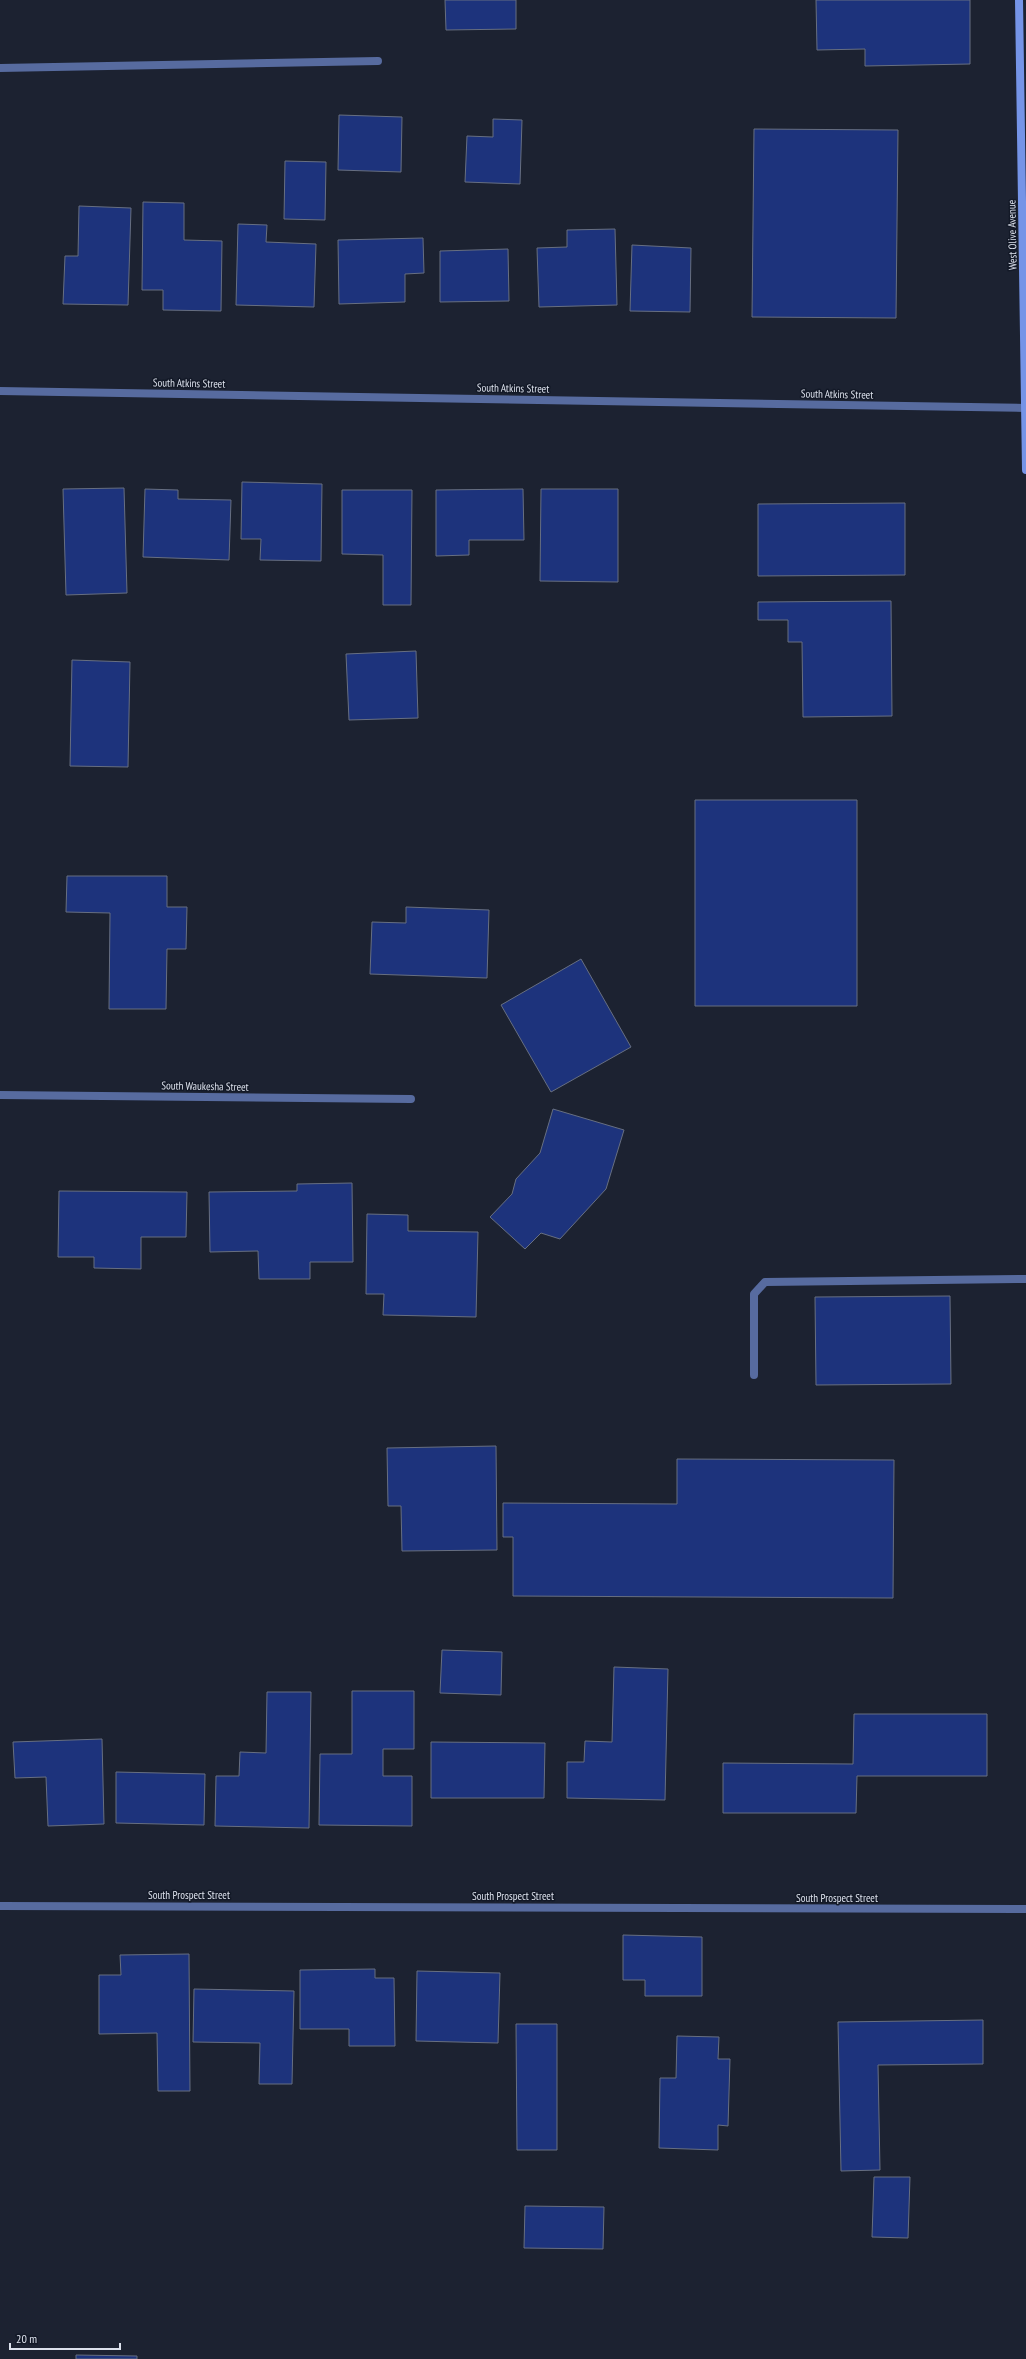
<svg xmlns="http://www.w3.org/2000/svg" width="1026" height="2359" font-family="'PT Sans Narrow',sans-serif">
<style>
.building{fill:#1d337c;stroke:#676f81}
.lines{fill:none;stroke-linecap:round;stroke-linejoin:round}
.lane{stroke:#576b9f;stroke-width:8}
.street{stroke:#576b9f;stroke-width:8}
.secondary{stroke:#7594e7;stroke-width:8}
.labels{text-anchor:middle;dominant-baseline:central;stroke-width:3;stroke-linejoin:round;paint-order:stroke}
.street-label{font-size:11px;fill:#dce1ec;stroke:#131927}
</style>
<rect width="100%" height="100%" fill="#1c2231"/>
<path class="building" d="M 445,0 L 516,0 L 516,29 L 446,30 Z
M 816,0 L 970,0 L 970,64 L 865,66 L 865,49 L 817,50 Z
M 339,115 L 402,117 L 401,172 L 338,170 Z
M 493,119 L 522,120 L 520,184 L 465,182 L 467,136 L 493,137 Z
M 754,129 L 898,130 L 896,318 L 752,317 Z
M 285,161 L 326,162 L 325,220 L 284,219 Z
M 143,202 L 184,203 L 184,240 L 222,241 L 221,311 L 163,310 L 163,290 L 142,290 Z
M 79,206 L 131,208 L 128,305 L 63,304 L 65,256 L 78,256 Z
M 238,224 L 267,225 L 266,242 L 316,244 L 314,307 L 236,305 Z
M 615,229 L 617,305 L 539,307 L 537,248 L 567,247 L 567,230 Z
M 423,238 L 424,273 L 405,274 L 405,302 L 339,304 L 338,240 Z
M 632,245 L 691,248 L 690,312 L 630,311 Z
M 508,249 L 509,301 L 440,302 L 440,251 Z
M 242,482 L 322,484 L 321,561 L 260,560 L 261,539 L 241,539 Z
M 124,488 L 127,593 L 66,595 L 63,489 Z
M 145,489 L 178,490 L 178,499 L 231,500 L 229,560 L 143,557 Z
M 523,489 L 524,540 L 469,540 L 469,555 L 436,556 L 436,490 Z
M 541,489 L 618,489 L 618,582 L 540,581 Z
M 342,490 L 412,490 L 411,605 L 383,605 L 383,555 L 342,554 Z
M 905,503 L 905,575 L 758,576 L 758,504 Z
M 891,601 L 892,716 L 803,717 L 802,642 L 788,642 L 788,620 L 758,620 L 758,602 Z
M 416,651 L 418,718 L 349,720 L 346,654 Z
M 72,660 L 130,662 L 128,767 L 70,766 Z
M 695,800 L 857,800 L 857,1006 L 695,1006 Z
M 67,876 L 167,876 L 167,907 L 187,907 L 186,949 L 167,949 L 166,1009 L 109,1009 L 110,913 L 66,912 Z
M 406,907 L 489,910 L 487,978 L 370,974 L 372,922 L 406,923 Z
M 581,959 L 631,1047 L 551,1092 L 501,1005 Z
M 553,1109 L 624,1130 L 606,1189 L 560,1239 L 541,1233 L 525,1249 L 490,1217 L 512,1194 L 516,1179 L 540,1153 Z
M 352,1183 L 353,1262 L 310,1262 L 310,1279 L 259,1279 L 258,1251 L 210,1252 L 209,1192 L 297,1191 L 297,1184 Z
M 59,1191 L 187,1192 L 186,1237 L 141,1237 L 141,1269 L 94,1268 L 94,1257 L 58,1257 Z
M 367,1214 L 408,1215 L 408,1231 L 478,1232 L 476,1317 L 383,1315 L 384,1294 L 366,1294 Z
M 950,1296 L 951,1384 L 816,1385 L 815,1297 Z
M 496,1446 L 497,1550 L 402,1551 L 401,1506 L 388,1506 L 387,1448 Z
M 677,1459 L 894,1460 L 893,1598 L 513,1596 L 513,1537 L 503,1537 L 503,1503 L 677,1504 Z
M 442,1650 L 502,1652 L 501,1695 L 440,1693 Z
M 614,1667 L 668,1669 L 665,1800 L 567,1798 L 567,1762 L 584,1762 L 585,1741 L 612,1742 Z
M 352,1691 L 414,1691 L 414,1749 L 383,1749 L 383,1776 L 412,1776 L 412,1826 L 319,1825 L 320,1754 L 352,1754 Z
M 267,1692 L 311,1692 L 309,1828 L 215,1826 L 216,1776 L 239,1776 L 240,1752 L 266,1753 Z
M 854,1714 L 987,1714 L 987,1776 L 857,1776 L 856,1813 L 723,1813 L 723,1763 L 853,1764 Z
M 102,1739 L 104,1824 L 48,1826 L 46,1777 L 15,1778 L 13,1742 Z
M 431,1742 L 545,1743 L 544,1798 L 431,1798 Z
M 116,1772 L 205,1774 L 204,1825 L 116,1823 Z
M 623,1935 L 702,1937 L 702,1996 L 645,1996 L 645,1980 L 623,1980 Z
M 189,1954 L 190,2091 L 158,2091 L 157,2033 L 99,2034 L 99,1975 L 121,1975 L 120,1955 Z
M 375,1969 L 375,1978 L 394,1978 L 395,2046 L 349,2046 L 349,2029 L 300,2029 L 300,1970 Z
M 417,1971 L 500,1973 L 498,2043 L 416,2041 Z
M 194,1989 L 294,1991 L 292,2084 L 259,2084 L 260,2043 L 193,2042 Z
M 983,2020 L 983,2064 L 878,2065 L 880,2170 L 841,2171 L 838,2022 Z
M 516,2024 L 557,2024 L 557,2150 L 517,2150 Z
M 677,2036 L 719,2037 L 718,2059 L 730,2059 L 728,2126 L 718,2125 L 718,2150 L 659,2148 L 660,2078 L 676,2078 Z
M 874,2177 L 910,2177 L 908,2238 L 872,2237 Z
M 525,2206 L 604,2207 L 603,2249 L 524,2248 Z
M 76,2355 L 137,2356 L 137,2359 L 76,2359 Z"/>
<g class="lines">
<path class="lane" d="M 0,68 L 378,61
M 754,1375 L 754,1294 L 765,1282 L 1026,1279"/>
<path class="street" d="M 0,391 L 1026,408
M 0,1095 L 411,1099
M 0,1906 L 1026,1909"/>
<path class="secondary" d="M 1019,0 L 1026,470"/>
</g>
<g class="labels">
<g class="street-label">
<text transform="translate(1012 235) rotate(-91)">West Olive Avenue</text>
<text transform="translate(189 383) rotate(1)">South Atkins Street</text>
<text transform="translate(513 388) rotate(1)">South Atkins Street</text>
<text transform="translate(837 394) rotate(1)">South Atkins Street</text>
<text transform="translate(205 1086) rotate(1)">South Waukesha Street</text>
<text x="189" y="1895">South Prospect Street</text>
<text x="513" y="1896">South Prospect Street</text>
<text x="837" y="1898">South Prospect Street</text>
</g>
</g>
<path d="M10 2343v6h110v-6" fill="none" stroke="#dce1ec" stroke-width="2"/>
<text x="16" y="2343" font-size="12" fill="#dce1ec" stroke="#131927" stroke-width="3" paint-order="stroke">20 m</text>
</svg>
